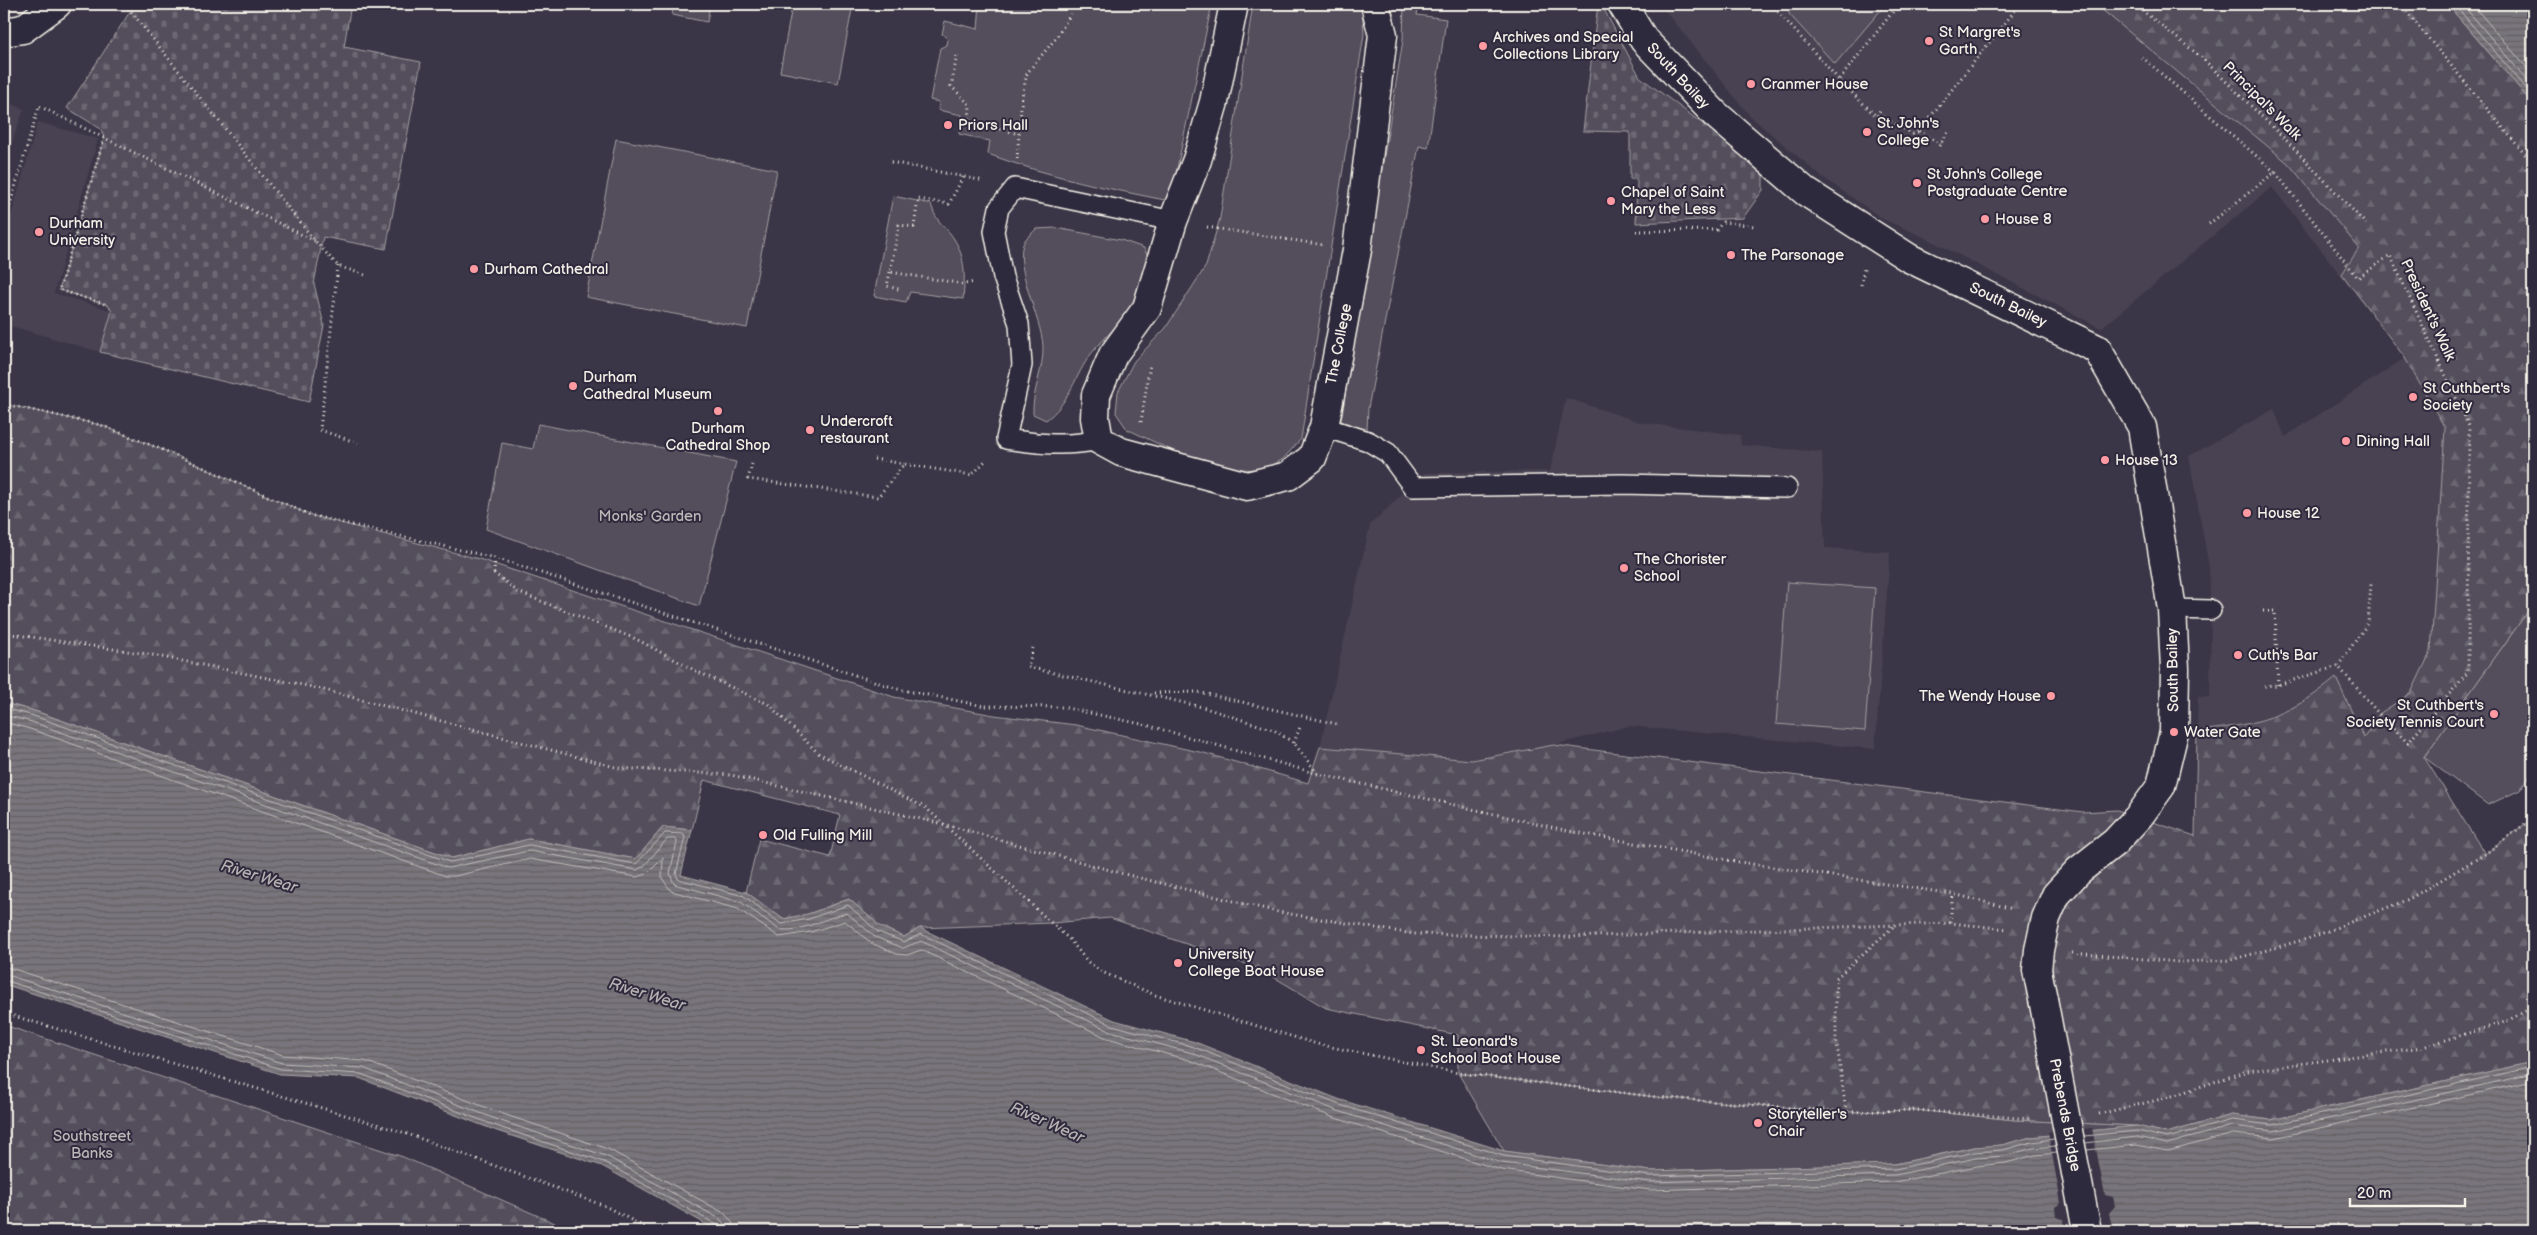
<svg xmlns="http://www.w3.org/2000/svg" width="2537" height="1235" font-family="'Balsamiq Sans',sans-serif">
<style>
.built{fill:#484352}
.green{fill:#534e5c;stroke:#a4a0a2}
.forest{fill:url(#forest-firs);stroke:#a4a0a2}
.cemetery{fill:url(#cemetery-stones);stroke:#a4a0a2}
.water{fill:url(#water-rules);stroke:#aaa6a7}
.pier{fill:#3b3647}
.lines{fill:none;stroke-linecap:round;stroke-linejoin:round}
.shore{stroke:#c2bfbc;stroke-width:1}
.lane-casing{stroke:#f4f1e8;stroke-width:22}
.street-casing{stroke:#f4f1e8;stroke-width:31}
.path{stroke:#f4f1e8;stroke-width:3;stroke-dasharray:1 4;stroke-linecap:butt}
.lane{stroke:#2f2a3d;stroke-width:19}
.street{stroke:#2f2a3d;stroke-width:28}
.street-bridge-casing{stroke:#f4f1e8;stroke-width:31;stroke-linecap:butt}
.street-bridge{stroke:#2f2a3d;stroke-width:28}
.poi-dot{fill:#ff9aa2;stroke:#2f2a3d;stroke-width:2}
.labels{text-anchor:middle;dominant-baseline:central;stroke-width:4;stroke-linejoin:round;paint-order:stroke}
.poi-label{font-size:15px;fill:#f4f1e8;stroke:#2f2a3d;text-anchor:start}
.street-label{font-size:15px;fill:#f4f1e8;stroke:#2f2a3d}
.park-label{font-size:15px;fill:#bcb8b7;stroke:#2f2a3d}
.water-label{font-size:16px;font-style:italic;fill:#b6b2b2;stroke:#2f2a3d}
</style>
<defs>
<pattern id="forest-firs" width="22" height="20" patternUnits="userSpaceOnUse" patternTransform="scale(1.25)"><rect width="22" height="20" fill="#534e5c"/><path d="M5 1l3.5 6h-7zM16 11l3.5 6h-7z" fill="#6c6873"/></pattern>
<pattern id="cemetery-stones" width="16" height="16" patternUnits="userSpaceOnUse" patternTransform="scale(1.25)"><rect width="16" height="16" fill="#534e5c"/><path d="M2 7V4a2 2 0 0 1 4 0v3zM10 15v-3a2 2 0 0 1 4 0v3z" fill="#6c6873"/></pattern>
<pattern id="water-rules" width="6" height="5" patternUnits="userSpaceOnUse" patternTransform="scale(1.25)"><rect width="6" height="5" fill="#78747b"/><path d="M0 2.5h6" fill="none" stroke="#636063"/></pattern>
</defs>
<rect width="100%" height="100%" fill="#3b3647"/>
<filter id="ink" filterUnits="userSpaceOnUse"><feTurbulence type="fractalNoise" baseFrequency=".02" numOctaves="2"/><feDisplacementMap in="SourceGraphic" scale="10" xChannelSelector="R" yChannelSelector="G"/><feConvolveMatrix kernelMatrix="1 2 1 2 8 2 1 2 1" color-interpolation-filters="sRGB"/></filter>
<g filter="url(#ink)">
<path class="built" d="M 1660,4 L 2180,4 L 2487,417 L 2486,670 L 2533,604 L 2488,805 L 2424,757 L 2410,776 L 2316,694 L 2304,703 L 2267,719 L 2233,727 L 2197,731 L 2198,697 L 2210,697 L 2211,621 L 2209,567 L 2189,456 L 2274,409 L 2285,437 L 2405,358 L 2272,187 L 2101,328 L 1924,237 L 1883,219 L 1821,176 L 1750,116 Z
M 4,101 L 24,109 L 4,165 Z
M 38,122 L 98,139 L 54,293 L 113,311 L 100,352 L 4,324 L 4,241 Z
M 1566,398 L 1643,423 L 1740,435 L 1741,445 L 1822,452 L 1825,548 L 1890,552 L 1875,749 L 1629,726 L 1554,745 L 1472,760 L 1320,747 L 1370,525 L 1424,473 L 1550,471 Z"/>
<path class="green" d="M 674,4 L 710,4 L 707,22 L 672,15 Z
M 791,4 L 853,4 L 838,83 L 780,72 L 791,12 Z
M 980,4 L 1212,4 L 1170,201 C 1109,189 1047,176 988,154 L 990,141 L 959,134 L 962,115 L 938,110 L 939,102 L 930,100 L 940,48 L 947,45 L 948,39 L 942,34 L 945,21 L 978,29 Z
M 1253,4 L 1359,4 L 1362,7 L 1364,34 L 1301,439 L 1283,459 L 1265,470 L 1240,469 L 1198,460 L 1169,449 L 1127,429 L 1116,413 L 1118,392 L 1134,361 L 1165,329 L 1206,266 L 1220,218 Z
M 1404,4 L 1419,4 L 1417,15 L 1446,19 L 1428,148 L 1419,146 L 1368,408 L 1367,430 L 1341,421 L 1403,40 Z
M 1789,4 L 1886,4 L 1835,64 L 1789,14 Z
M 616,139 L 777,170 L 747,328 L 586,297 Z
M 893,196 L 931,204 C 937,225 944,223 954,239 C 966,258 965,278 963,299 L 910,292 L 906,302 L 874,296 Z
M 1056,228 L 1121,240 L 1144,248 C 1149,259 1153,267 1150,280 C 1144,302 1102,338 1088,358 C 1073,381 1068,404 1046,420 L 1033,414 C 1032,390 1044,370 1043,346 C 1042,320 1011,262 1025,240 C 1028,236 1033,233 1036,229 Z
M 538,424 L 736,462 L 699,606 L 486,529 L 502,443 L 533,449 Z
M 1787,582 L 1875,588 L 1865,731 L 1776,724 Z
M 2533,604 L 2533,771 L 2520,790 L 2488,805 L 2424,757 Z
M 1458,1073 L 1657,1097 L 1846,1112 L 1916,1110 L 2015,1120 L 2137,1126 L 2031,1137 L 2002,1145 L 1974,1147 L 1895,1164 L 1650,1171 L 1504,1151 Z"/>
<path class="forest" d="M 2095,4 L 2447,4 L 2533,104 L 2533,604 L 2424,757 L 2485,854 L 2533,818 L 2533,1062 L 2271,1120 L 2232,1115 L 2166,1133 L 2137,1126 L 2015,1120 L 1916,1110 L 1846,1112 L 1657,1097 L 1458,1073 L 1458,1035 L 1326,1008 L 1260,969 L 1110,918 L 1052,923 L 920,928 L 904,937 L 881,927 L 849,899 L 808,914 L 783,919 L 746,892 L 759,839 L 830,857 L 840,815 L 704,780 L 692,830 L 663,827 L 636,859 L 529,839 L 452,858 L 35,711 L 4,703 L 4,404 L 101,425 L 173,454 L 310,515 L 479,559 L 894,697 L 994,715 L 1076,725 L 1204,753 L 1308,783 L 1320,747 L 1472,760 L 1554,745 L 2083,812 L 2117,810 L 2195,836 L 2197,731 C 2257,725 2289,717 2336,678 L 2364,738 L 2379,714 L 2411,693 L 2431,651 L 2445,428 L 2405,358 L 2342,274 L 2359,248 L 2288,163 Z
M 4,1025 L 403,1157 L 573,1231 L 4,1231 Z"/>
<path class="cemetery" d="M 135,4 L 351,4 L 344,47 L 421,62 L 386,249 L 323,237 L 314,284 L 324,325 L 309,402 L 100,352 L 112,311 L 108,305 L 59,290 L 104,138 L 101,129 L 67,108 Z
M 1598,4 L 1601,4 L 1640,77 L 1763,169 L 1763,190 L 1743,218 L 1636,223 L 1637,180 L 1630,179 L 1630,132 L 1583,131 Z"/>
<path class="water" d="M 2447,4 L 2533,4 L 2533,104 Z
M 4,703 L 35,711 L 452,858 L 529,839 L 636,859 L 663,827 L 692,830 L 681,875 L 746,892 L 783,919 L 808,914 L 849,899 L 881,927 L 904,937 L 920,928 L 1114,1020 L 1195,1042 L 1338,1099 L 1504,1151 L 1650,1171 L 1895,1164 L 1975,1147 L 2002,1145 L 2031,1137 L 2137,1126 L 2166,1133 L 2232,1115 L 2271,1120 L 2533,1062 L 2533,1231 L 718,1231 L 602,1166 L 497,1131 L 359,1078 L 280,1074 L 4,984 Z"/>
<path class="pier" d="M 2092,1128 L 2105,1195 L 2113,1197 L 2115,1206 L 2109,1213 L 2113,1231 L 2065,1231 L 2063,1219 L 2056,1217 L 2055,1207 L 2061,1203 L 2048,1132 Z"/>
<g class="lines">
<path class="shore" d="M 2454,4 L 2533,96
M 2462,4 L 2533,87
M 2472,4 L 2533,75
M 4,708 L 34,716 L 450,862 L 529,845 L 636,864 L 665,833 L 683,834 L 685,837 L 676,874 L 678,879 L 744,896 L 781,924 L 809,919 L 848,905 L 878,932 L 904,942 L 921,934 L 1112,1025 L 1194,1047 L 1337,1104 L 1504,1156 L 1650,1176 L 1895,1169 L 1975,1152 L 2003,1150 L 2032,1142 L 2054,1139
M 4,715 L 32,722 L 448,868 L 529,851 L 637,870 L 644,866 L 667,839 L 675,839 L 677,842 L 670,873 L 674,884 L 741,902 L 778,929 C 800,934 826,917 847,913 L 875,937 L 903,948 L 921,941 L 1110,1031 L 1192,1053 L 1335,1110 L 1502,1163 L 1650,1182 L 1895,1175 L 1976,1158 L 2004,1156 L 2033,1148 L 2056,1146
M 4,722 L 30,729 L 446,876 L 455,876 L 530,859 L 637,877 L 647,874 L 663,858 L 662,878 L 671,891 L 738,909 L 779,937 L 811,932 L 845,921 L 871,943 L 897,954 L 907,955 L 921,950 L 1107,1038 L 1189,1060 L 1332,1117 L 1501,1170 L 1650,1190 L 1895,1182 L 1977,1166 L 2006,1163 L 2035,1155 L 2057,1153
M 4,966 L 283,1055 L 365,1061 L 503,1114 L 608,1149 L 724,1213 L 732,1222 L 734,1231
M 4,974 L 282,1063 L 363,1068 L 501,1121 L 606,1156 L 720,1219 L 725,1225 L 726,1231
M 4,980 L 281,1069 L 361,1074 L 499,1127 L 604,1162 L 717,1225 L 720,1231
M 2084,1136 L 2137,1131 L 2167,1138 L 2232,1120 L 2272,1125 L 2533,1067
M 2085,1143 L 2137,1137 L 2167,1144 L 2232,1126 L 2273,1131 L 2533,1074
M 2087,1150 L 2136,1145 L 2168,1151 L 2233,1134 L 2274,1138 L 2533,1081"/>
<g class="lane-casing">
<path id="lane" d="M 1324,427 L 1368,441 L 1388,453 L 1413,487 L 1623,484 L 1787,488
M 1099,440 C 1065,447 1041,444 1006,439 L 1022,365 L 1019,324 L 1003,277 L 994,231 L 999,208 L 1015,188 L 1173,221
M 2172,609 L 2211,610"/>
</g>
<g class="street-casing">
<path id="street" d="M 1234,4 L 1214,102 L 1197,160 L 1173,221 L 1147,308 L 1113,355 L 1096,395 L 1095,418 L 1099,440 L 1121,452 L 1247,486 L 1288,476 L 1312,458 L 1324,427 L 1357,250 L 1383,35 L 1375,4
M 1622,4 L 1644,40 L 1715,114 L 1806,192 L 1909,258 L 2097,349 L 2142,427 L 2172,609 L 2175,669 L 2174,732 L 2161,786 L 2140,815 L 2115,842 L 2078,871 L 2056,895 L 2046,918 L 2039,950 L 2037,970 L 2043,999
M 4,32 L 23,29 L 57,4"/>
</g>
<path class="path" d="M 125,4 L 315,241 L 338,266 L 368,276
M 1771,4 L 1839,80
M 1899,4 L 1839,80 L 1876,116 L 1880,115 L 1913,134 L 1919,131 L 2020,4
M 2134,4 L 2201,57 L 2287,141 L 2366,224
M 2400,4 L 2533,164
M 957,56 L 951,86 L 970,105 L 969,121 L 1019,134
M 2142,57 L 2275,172
M 1877,116 L 1881,108
M 1919,131 L 1941,144
M 104,138 L 59,290 L 108,305
M 1939,146 L 1949,131
M 1017,159 L 1022,96 L 1027,73 L 1056,38 L 1072,12 L 1074,4
M 891,162 L 984,181
M 963,177 L 949,204 L 918,199 L 914,227 L 899,225 L 890,272 L 964,284 L 975,282
M 2209,224 L 2275,172 L 2358,278 L 2390,255 L 2469,426 L 2468,672 L 2408,743 L 2379,714 L 2338,666 L 2278,685 L 2264,686
M 4,225 L 39,106 L 315,241
M 1207,227 L 1324,245
M 1636,231 L 1716,230 L 1723,222 L 1755,226
M 338,266 L 320,430 L 358,443
M 890,272 L 887,286 L 902,290
M 1861,285 L 1864,269
M 4,404 L 101,425 L 173,454 L 310,515 L 495,558 L 898,689 L 984,706 L 1062,707 L 1146,725 L 1318,774 L 1569,831 L 1739,862 L 1953,894 L 2013,909
M 1141,422 L 1150,364
M 874,459 L 904,464
M 752,464 L 748,479 L 878,497 L 904,464 L 972,475 L 987,459
M 495,558 L 494,573 L 518,592 L 636,639 L 698,672 L 768,704 L 818,753 L 926,808 L 1069,939 L 1088,962 L 1102,972 L 1155,995 L 1317,1044 L 1458,1073 L 1657,1097 L 1846,1112 L 1916,1110 L 2031,1119
M 2263,611 L 2275,611 L 2278,685
M 4,633 L 147,654 L 313,687 L 619,768 L 731,775 L 943,824 L 1124,874 L 1278,912 L 1413,934 L 1568,937 L 1950,923 L 2008,929
M 1033,648 L 1028,667 L 1202,707 L 1274,730 L 1294,743 L 1317,773
M 2338,666 L 2368,623 L 2371,584
M 1154,693 L 1198,692 L 1337,724
M 1294,743 L 1300,727
M 1950,923 L 1953,894
M 2072,953 L 2179,962 L 2231,960 L 2310,938 L 2409,899 L 2485,854 L 2533,818
M 4,1013 L 402,1132 L 605,1206 L 652,1231
M 1846,1112 L 1836,1037 L 1836,978 L 1895,925
M 2099,1114 L 2166,1098 L 2247,1071 L 2423,1047 L 2505,1022 L 2533,1007"/>
<use href="#lane" class="lane"/>
<use href="#street" class="street"/>
<g class="street-bridge-casing">
<path id="street-bridge" d="M 2043,999 L 2087,1231"/>
</g>
<use href="#street-bridge" class="street-bridge"/>
</g>
</g>
<g class="poi-dot">
<circle cx="1929" cy="41" r="5"/>
<circle cx="1483" cy="46" r="5"/>
<circle cx="1751" cy="84" r="5"/>
<circle cx="948" cy="125" r="5"/>
<circle cx="1867" cy="132" r="5"/>
<circle cx="1917" cy="183" r="5"/>
<circle cx="1611" cy="201" r="5"/>
<circle cx="1985" cy="219" r="5"/>
<circle cx="39" cy="232" r="5"/>
<circle cx="1731" cy="255" r="5"/>
<circle cx="474" cy="269" r="5"/>
<circle cx="573" cy="386" r="5"/>
<circle cx="2413" cy="397" r="5"/>
<circle cx="718" cy="411" r="5"/>
<circle cx="810" cy="430" r="5"/>
<circle cx="2346" cy="441" r="5"/>
<circle cx="2105" cy="460" r="5"/>
<circle cx="2247" cy="513" r="5"/>
<circle cx="1624" cy="568" r="5"/>
<circle cx="2238" cy="655" r="5"/>
<circle cx="2051" cy="696" r="5"/>
<circle cx="2494" cy="714" r="5"/>
<circle cx="2174" cy="732" r="5"/>
<circle cx="763" cy="835" r="5"/>
<circle cx="1178" cy="963" r="5"/>
<circle cx="1421" cy="1050" r="5"/>
<circle cx="1758" cy="1123" r="5"/>
</g>
<g class="labels">
<g class="poi-label">
<text x="1939" y="32">St Margret's<tspan x="1939" dy="17">Garth</tspan></text>
<text x="1493" y="37">Archives and Special<tspan x="1493" dy="17">Collections Library</tspan></text>
<text x="1761" y="84">Cranmer House</text>
<text x="1877" y="123">St. John's<tspan x="1877" dy="17">College</tspan></text>
<text x="958" y="125">Priors Hall</text>
<text x="1927" y="174">St John's College<tspan x="1927" dy="17">Postgraduate Centre</tspan></text>
<text x="1621" y="192">Chapel of Saint<tspan x="1621" dy="17">Mary the Less</tspan></text>
<text x="1995" y="219">House 8</text>
<text x="49" y="223">Durham<tspan x="49" dy="17">University</tspan></text>
<text x="1741" y="255">The Parsonage</text>
<text x="484" y="269">Durham Cathedral</text>
<text x="583" y="377">Durham<tspan x="583" dy="17">Cathedral Museum</tspan></text>
<text x="2423" y="388">St Cuthbert's<tspan x="2423" dy="17">Society</tspan></text>
<text x="820" y="421">Undercroft<tspan x="820" dy="17">restaurant</tspan></text>
<text x="718" y="428" text-anchor="middle">Durham<tspan x="718" dy="17">Cathedral Shop</tspan></text>
<text x="2356" y="441">Dining Hall</text>
<text x="2115" y="460">House 13</text>
<text x="2257" y="513">House 12</text>
<text x="1634" y="559">The Chorister<tspan x="1634" dy="17">School</tspan></text>
<text x="2248" y="655">Cuth's Bar</text>
<text x="2041" y="696" text-anchor="end">The Wendy House</text>
<text x="2484" y="705" text-anchor="end">St Cuthbert's<tspan x="2484" dy="17">Society Tennis Court</tspan></text>
<text x="2184" y="732">Water Gate</text>
<text x="773" y="835">Old Fulling Mill</text>
<text x="1188" y="954">University<tspan x="1188" dy="17">College Boat House</tspan></text>
<text x="1431" y="1041">St. Leonard's<tspan x="1431" dy="17">School Boat House</tspan></text>
<text x="1768" y="1114">Storyteller's<tspan x="1768" dy="17">Chair</tspan></text>
</g>
<g class="street-label">
<text transform="translate(1678 76) rotate(47)">South Bailey</text>
<text transform="translate(2262 101) rotate(45)">Principal's Walk</text>
<text transform="translate(2008 305) rotate(26)">South Bailey</text>
<text transform="translate(2428 310) rotate(65)">President's Walk</text>
<text transform="translate(1339 344) rotate(-79)">The College</text>
<text transform="translate(2173 670) rotate(-91)">South Bailey</text>
<text transform="translate(2065 1115) rotate(79)">Prebends Bridge</text>
</g>
<g class="park-label">
<text x="650" y="516">Monks' Garden</text>
<text x="92" y="1136">Southstreet<tspan x="92" dy="17">Banks</tspan></text>
</g>
<g class="water-label">
<text transform="translate(259 877) rotate(17)">River Wear</text>
<text transform="translate(647 995) rotate(17)">River Wear</text>
<text transform="translate(1047 1123) rotate(24)">River Wear</text>
</g>
</g>
<rect width="2537" height="1235" fill="none" stroke="#2f2a3d" stroke-width="20"/>
<rect x="10" y="10" width="2517" height="1215" fill="none" stroke="#f4f1e8" stroke-width="2" filter="url(#ink)"/>
<path d="M2350 1198v8h115v-8" fill="none" stroke="#f4f1e8" stroke-width="2.5"/>
<text x="2357" y="1198" font-size="15" fill="#f4f1e8" stroke="#2f2a3d" stroke-width="4" paint-order="stroke">20 m</text>
</svg>
